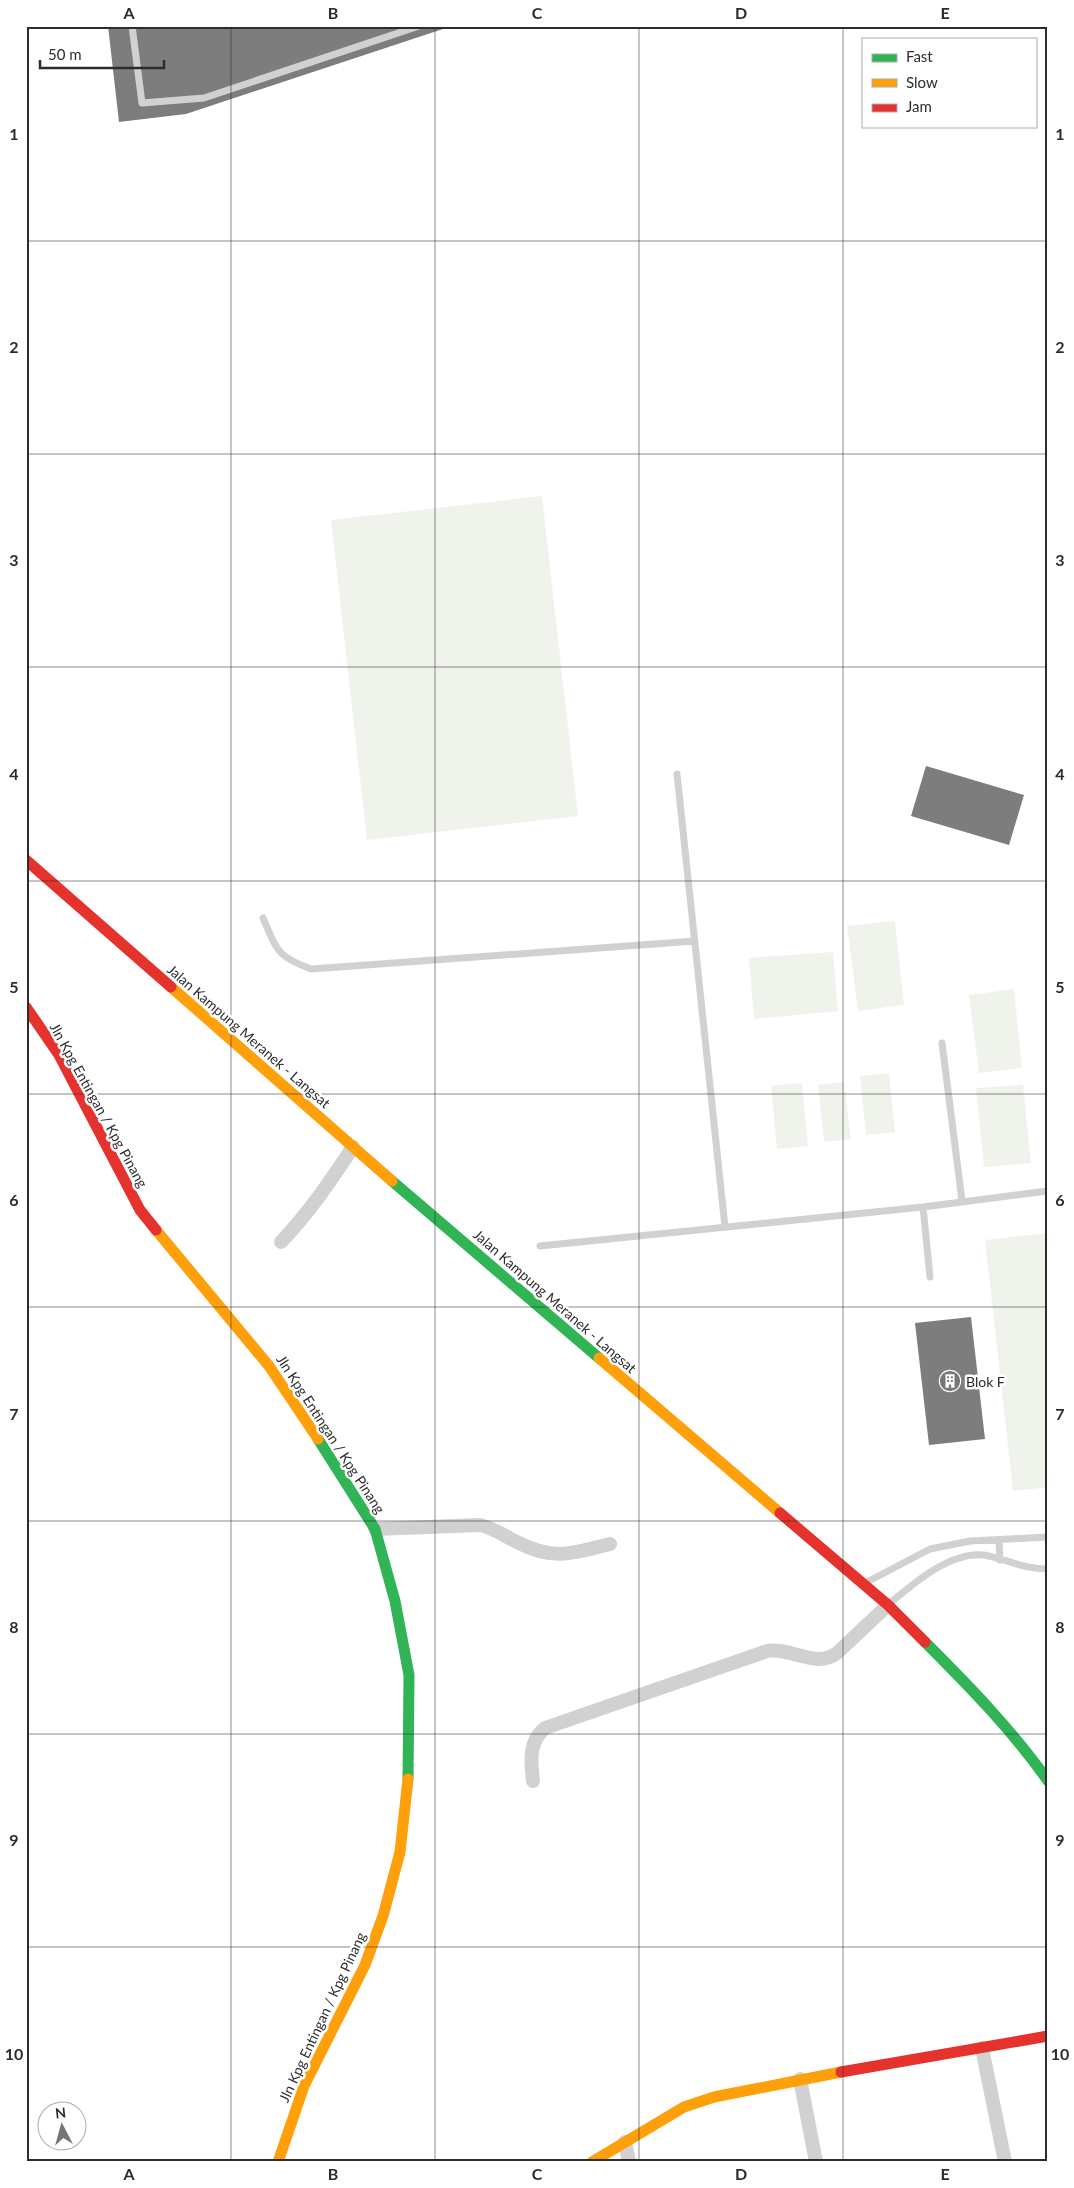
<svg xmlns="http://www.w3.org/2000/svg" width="1074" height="2188" font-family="Lato,sans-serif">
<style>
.green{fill:#f0f3eb}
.building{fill:#7d7d7d}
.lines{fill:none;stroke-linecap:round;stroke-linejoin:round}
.lane{stroke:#d1d1d1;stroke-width:7}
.street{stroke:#d1d1d1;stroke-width:14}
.fast{stroke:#30b455;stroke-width:11}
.slow{stroke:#ff9f0a;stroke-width:11}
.jam{stroke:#e5322d;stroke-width:11}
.grid{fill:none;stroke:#2c2c2c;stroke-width:1;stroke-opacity:0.55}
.labels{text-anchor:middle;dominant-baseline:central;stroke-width:5;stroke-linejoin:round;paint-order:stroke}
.street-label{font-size:14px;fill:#2c2c2c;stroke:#fff}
.poi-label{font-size:14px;fill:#2c2c2c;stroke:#fff;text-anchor:start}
.neatline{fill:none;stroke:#2c2c2c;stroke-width:2}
.grid-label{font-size:16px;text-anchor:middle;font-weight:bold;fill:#2c2c2c}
</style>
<rect width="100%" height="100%" fill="#fff"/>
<path class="green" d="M 542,496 L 578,816 L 367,840 L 331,520 Z
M 895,921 L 904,1005 L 858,1011 L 847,926 Z
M 833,952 L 838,1011 L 754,1019 L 749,958 Z
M 1014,989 L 1022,1068 L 979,1073 L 969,995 Z
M 889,1073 L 895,1132 L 866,1135 L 860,1076 Z
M 844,1082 L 851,1139 L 824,1142 L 818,1085 Z
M 802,1083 L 808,1146 L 777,1149 L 771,1086 Z
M 1023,1085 L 1031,1163 L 984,1167 L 976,1088 Z
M 1048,1233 L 1048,1487 L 1013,1491 L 985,1240 Z"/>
<path class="building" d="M 108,26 L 449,26 L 449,27 L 186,114 L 119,122 Z
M 926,766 L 1024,795 L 1009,845 L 911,816 Z
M 971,1317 L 985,1439 L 929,1445 L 915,1323 Z"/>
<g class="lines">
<path class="lane" d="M 132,26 L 142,103 L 204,98 L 419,26
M 677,774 L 725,1227
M 263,918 C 277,950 276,956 311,969 L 695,941
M 942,1043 L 962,1201
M 923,1207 L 930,1277
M 540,1246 L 923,1207 L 1048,1191
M 999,1540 L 1000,1560
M 865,1583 L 930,1549 L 970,1541 L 1048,1537
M 889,1604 C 913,1584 950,1551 984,1555 C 1007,1559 1022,1569 1048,1569"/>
<path class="street" d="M 281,1242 C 309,1213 331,1180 353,1147
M 375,1529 L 480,1525 C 494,1528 506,1537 519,1543 C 554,1561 574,1553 610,1544
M 533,1781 C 531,1762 528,1742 545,1728 L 767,1651 C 791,1647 816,1669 837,1653 L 888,1605
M 982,2048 L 1005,2162
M 800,2079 L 816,2162
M 625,2142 L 629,2162"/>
<path class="fast" d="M 392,1181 L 599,1358
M 318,1439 L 375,1529 L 395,1601 L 409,1675 L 408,1779
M 925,1642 C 969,1686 1012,1730 1048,1781"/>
<path class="slow" d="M 171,987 L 392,1181
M 156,1230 L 269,1366 L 318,1439
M 599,1358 L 780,1513
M 278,2162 L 304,2086 L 365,1965 L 383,1916 L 400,1852 L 408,1779
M 592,2162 L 684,2107 L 714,2097 L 841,2072"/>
<path class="jam" d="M 26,860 L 171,987
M 26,1007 L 59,1055 L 140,1210 L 156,1230
M 780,1513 L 888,1605 L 925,1642
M 841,2072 L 1048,2036"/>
</g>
<path class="grid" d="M 231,26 L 231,2162M 435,26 L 435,2162M 639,26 L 639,2162M 843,26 L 843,2162M 26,241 L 1048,241M 26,454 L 1048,454M 26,667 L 1048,667M 26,881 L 1048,881M 26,1094 L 1048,1094M 26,1307 L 1048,1307M 26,1521 L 1048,1521M 26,1734 L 1048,1734M 26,1947 L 1048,1947"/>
<defs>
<g id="building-disc" transform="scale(1.125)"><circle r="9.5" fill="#767676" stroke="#fff"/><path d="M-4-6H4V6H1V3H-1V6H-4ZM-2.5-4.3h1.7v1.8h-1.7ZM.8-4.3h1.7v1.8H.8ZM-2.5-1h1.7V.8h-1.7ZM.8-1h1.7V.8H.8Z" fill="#fff"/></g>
</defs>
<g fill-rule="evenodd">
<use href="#building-disc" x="950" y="1381"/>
</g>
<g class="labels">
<g class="street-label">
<text transform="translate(249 1036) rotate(41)">Jalan Kampung Meranek - Langsat</text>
<text transform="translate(99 1105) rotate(61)">Jln Kpg Entingan / Kpg Pinang</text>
<text transform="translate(555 1301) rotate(41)">Jalan Kampung Meranek - Langsat</text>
<text transform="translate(331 1434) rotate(57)">Jln Kpg Entingan / Kpg Pinang</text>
<text transform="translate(322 2017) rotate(-65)">Jln Kpg Entingan / Kpg Pinang</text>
</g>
<g class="poi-label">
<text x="966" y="1381">Blok F</text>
</g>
</g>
<rect width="1074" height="2188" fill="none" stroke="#ffffff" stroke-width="55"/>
<rect x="862" y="38" width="175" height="90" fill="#ffffff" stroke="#ababab"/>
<rect x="872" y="54" width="25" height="8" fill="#30b455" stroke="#ababab"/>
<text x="906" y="62" font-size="15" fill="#2c2c2c">Fast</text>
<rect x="872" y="79" width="25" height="8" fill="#ff9f0a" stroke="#ababab"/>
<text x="906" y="88" font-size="15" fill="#2c2c2c">Slow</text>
<rect x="872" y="104" width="25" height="8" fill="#e5322d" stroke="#ababab"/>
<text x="906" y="112" font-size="15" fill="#2c2c2c">Jam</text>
<g transform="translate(62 2126) rotate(354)"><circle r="24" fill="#ffffff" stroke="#ababab"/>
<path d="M0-4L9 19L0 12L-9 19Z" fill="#767676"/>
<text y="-8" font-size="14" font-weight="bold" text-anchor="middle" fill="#2c2c2c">N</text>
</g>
<path d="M40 60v8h124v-8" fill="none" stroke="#2c2c2c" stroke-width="2.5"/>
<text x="48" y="60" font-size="15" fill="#2c2c2c" stroke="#ffffff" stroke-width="4" paint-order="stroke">50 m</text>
<rect x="28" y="28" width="1018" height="2132" class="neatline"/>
<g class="grid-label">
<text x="129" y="19">A</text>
<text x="333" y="19">B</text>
<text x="537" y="19">C</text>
<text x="741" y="19">D</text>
<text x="945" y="19">E</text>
<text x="14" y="140">1</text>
<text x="1060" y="140">1</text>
<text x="14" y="353">2</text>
<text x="1060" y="353">2</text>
<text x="14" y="566">3</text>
<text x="1060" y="566">3</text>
<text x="14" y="780">4</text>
<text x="1060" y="780">4</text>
<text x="14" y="993">5</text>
<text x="1060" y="993">5</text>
<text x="14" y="1206">6</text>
<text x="1060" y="1206">6</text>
<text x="14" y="1420">7</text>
<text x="1060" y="1420">7</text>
<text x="14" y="1633">8</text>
<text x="1060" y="1633">8</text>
<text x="14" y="1846">9</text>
<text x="1060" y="1846">9</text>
<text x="14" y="2060">10</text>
<text x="1060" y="2060">10</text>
<text x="129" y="2180">A</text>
<text x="333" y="2180">B</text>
<text x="537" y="2180">C</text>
<text x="741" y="2180">D</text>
<text x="945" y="2180">E</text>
</g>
</svg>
